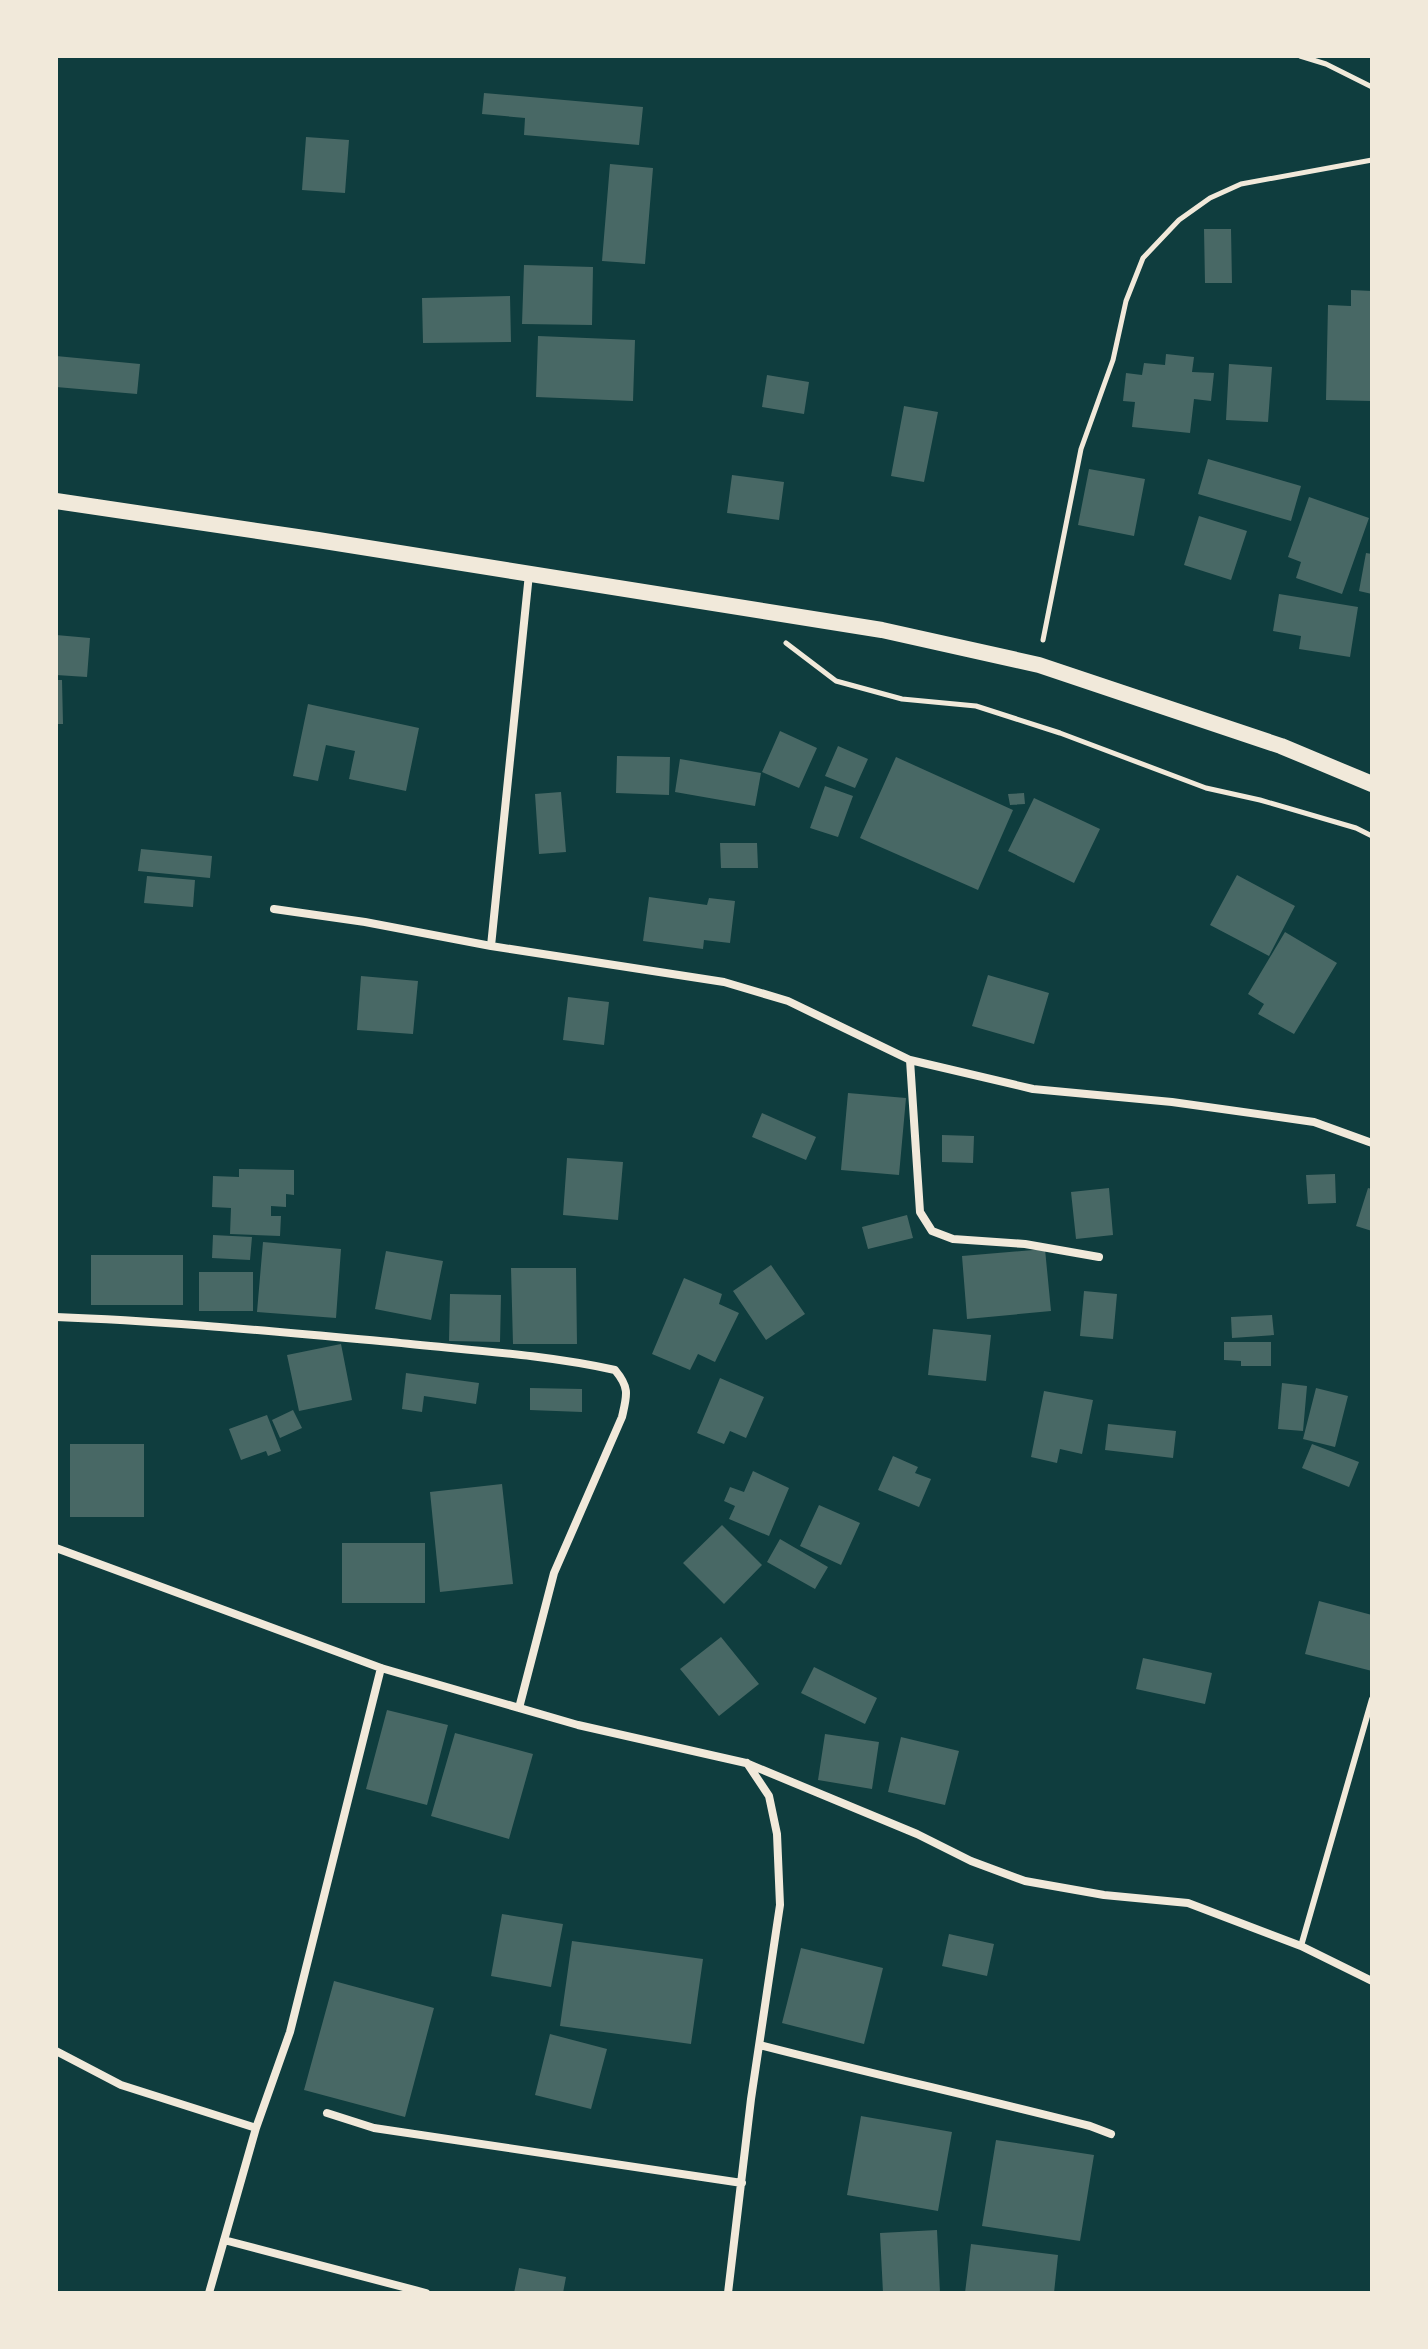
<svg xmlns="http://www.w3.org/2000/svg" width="1428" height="2349" font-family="Montserrat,sans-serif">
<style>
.building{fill:#486865}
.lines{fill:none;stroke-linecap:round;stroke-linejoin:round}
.path{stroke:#f1e9da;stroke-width:5}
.service{stroke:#f1e9da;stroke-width:6}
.minor{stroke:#f1e9da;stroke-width:8}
.secondary{stroke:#f1e9da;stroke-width:16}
</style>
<rect width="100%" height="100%" fill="#0f3d3e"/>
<path class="building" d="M 484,93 L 643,107 L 639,145 L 524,135 L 525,118 L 482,114 Z
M 306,137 L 349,140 L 345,193 L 302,190 Z
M 610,164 L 653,168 L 645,264 L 602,261 Z
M 1204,229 L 1231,229 L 1232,283 L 1205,283 Z
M 524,265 L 593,267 L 592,325 L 522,324 Z
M 1351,290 L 1372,291 L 1372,401 L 1326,400 L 1328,305 L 1351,306 Z
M 510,296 L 511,342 L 423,343 L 422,298 Z
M 538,336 L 635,340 L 633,401 L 536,397 Z
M 1166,354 L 1194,357 L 1192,372 L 1214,373 L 1211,401 L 1194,399 L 1190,433 L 1132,427 L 1135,402 L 1123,401 L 1126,373 L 1142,375 L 1144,363 L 1165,365 Z
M 56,356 L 140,364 L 137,394 L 56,387 Z
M 1229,364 L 1272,367 L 1268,422 L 1226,420 Z
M 767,375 L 809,382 L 804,414 L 762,407 Z
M 904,406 L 938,412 L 924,482 L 891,476 Z
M 1208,459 L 1301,486 L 1291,521 L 1198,494 Z
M 1089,469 L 1145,479 L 1134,536 L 1078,525 Z
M 732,475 L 784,482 L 779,520 L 727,513 Z
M 1309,497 L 1369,518 L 1342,594 L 1296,578 L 1301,562 L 1288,557 Z
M 1199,516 L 1247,531 L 1231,580 L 1184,565 Z
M 1366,553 L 1372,554 L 1372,594 L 1359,591 Z
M 1279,594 L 1358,607 L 1350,657 L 1299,649 L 1301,636 L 1273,631 Z
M 56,635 L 90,638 L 87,677 L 56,675 Z
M 56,680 L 62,680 L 63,724 L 56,724 Z
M 308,704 L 419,728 L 406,791 L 349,779 L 355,751 L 326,745 L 318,781 L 293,776 Z
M 780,731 L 817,748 L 799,788 L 762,772 Z
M 838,746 L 868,759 L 855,788 L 825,776 Z
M 617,756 L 670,757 L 669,795 L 616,793 Z
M 896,757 L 1013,810 L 978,890 L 860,838 Z
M 680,759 L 761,773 L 755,806 L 675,792 Z
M 825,786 L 853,796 L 838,837 L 810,828 Z
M 561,792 L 566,852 L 539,854 L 535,794 Z
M 1024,793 L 1025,804 L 1010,805 L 1008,794 Z
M 1034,798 L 1100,829 L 1074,883 L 1008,851 Z
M 720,843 L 757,843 L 758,868 L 721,868 Z
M 141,849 L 212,856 L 210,878 L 138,871 Z
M 1237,875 L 1295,906 L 1269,956 L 1210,925 Z
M 147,876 L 195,880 L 193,907 L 144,903 Z
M 649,897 L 707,905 L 709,898 L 735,901 L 730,943 L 704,940 L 703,949 L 643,941 Z
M 1285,932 L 1337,963 L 1294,1034 L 1258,1014 L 1264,1004 L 1248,994 Z
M 988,975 L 1049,993 L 1034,1044 L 972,1026 Z
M 361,976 L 418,981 L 413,1034 L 357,1030 Z
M 568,997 L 609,1002 L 604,1045 L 563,1040 Z
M 848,1093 L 906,1098 L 899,1175 L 841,1170 Z
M 762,1113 L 816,1137 L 806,1160 L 752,1137 Z
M 942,1135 L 974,1136 L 973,1163 L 942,1162 Z
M 567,1158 L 623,1162 L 618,1220 L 563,1215 Z
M 239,1169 L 294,1170 L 294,1195 L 286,1194 L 286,1207 L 271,1206 L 271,1216 L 281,1216 L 280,1236 L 230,1234 L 231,1208 L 212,1207 L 213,1176 L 239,1177 Z
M 1335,1174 L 1336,1203 L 1308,1204 L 1306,1175 Z
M 1109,1188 L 1113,1235 L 1076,1239 L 1071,1192 Z
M 1368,1188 L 1372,1189 L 1372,1231 L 1356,1226 Z
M 907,1215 L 913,1238 L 868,1249 L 862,1227 Z
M 213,1235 L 252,1237 L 250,1260 L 212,1258 Z
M 263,1242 L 341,1249 L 336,1318 L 257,1312 Z
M 1045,1249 L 1051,1311 L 967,1319 L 962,1256 Z
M 386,1251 L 443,1261 L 431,1320 L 375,1309 Z
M 91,1255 L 183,1255 L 183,1305 L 91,1305 Z
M 771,1265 L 805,1314 L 766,1340 L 733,1291 Z
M 511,1268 L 576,1268 L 577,1344 L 513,1344 Z
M 199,1272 L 253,1272 L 253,1311 L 199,1311 Z
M 684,1278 L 722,1294 L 719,1304 L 739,1313 L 715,1362 L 698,1354 L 690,1370 L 652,1354 Z
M 1084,1291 L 1117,1294 L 1113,1339 L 1080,1336 Z
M 450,1294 L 501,1295 L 500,1342 L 449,1341 Z
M 1272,1315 L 1274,1335 L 1232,1338 L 1231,1317 Z
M 933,1329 L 991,1335 L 986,1381 L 928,1375 Z
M 1224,1342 L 1271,1342 L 1271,1366 L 1241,1366 L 1241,1361 L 1224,1360 Z
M 341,1344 L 352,1400 L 299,1411 L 287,1355 Z
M 406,1373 L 479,1383 L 476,1404 L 424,1396 L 422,1412 L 402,1409 Z
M 720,1378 L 764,1397 L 746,1438 L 730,1431 L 724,1444 L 697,1433 Z
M 1282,1383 L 1307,1386 L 1303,1431 L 1278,1429 Z
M 530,1388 L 582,1389 L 582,1412 L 530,1410 Z
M 1316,1388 L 1348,1396 L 1335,1447 L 1303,1439 Z
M 1044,1391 L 1093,1400 L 1082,1454 L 1060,1449 L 1057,1463 L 1031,1457 Z
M 293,1410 L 302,1428 L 280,1438 L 272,1420 Z
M 267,1415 L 281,1451 L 268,1456 L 266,1451 L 241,1460 L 229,1429 Z
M 1108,1424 L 1176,1431 L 1173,1458 L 1105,1450 Z
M 70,1444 L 144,1444 L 144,1517 L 70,1517 Z
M 1312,1444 L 1359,1462 L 1349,1487 L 1302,1468 Z
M 893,1456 L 918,1467 L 915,1473 L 931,1479 L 919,1507 L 878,1490 Z
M 753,1471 L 789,1488 L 769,1536 L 729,1519 L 735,1506 L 724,1501 L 730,1487 L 744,1492 Z
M 502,1484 L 513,1584 L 440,1592 L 430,1492 Z
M 819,1505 L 860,1523 L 841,1565 L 800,1546 Z
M 722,1525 L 762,1565 L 724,1604 L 683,1563 Z
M 780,1539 L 828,1567 L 815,1589 L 767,1562 Z
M 342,1543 L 425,1543 L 425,1603 L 342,1603 Z
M 1319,1601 L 1372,1615 L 1372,1671 L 1305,1654 Z
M 721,1637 L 759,1684 L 719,1716 L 680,1669 Z
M 1143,1658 L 1212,1673 L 1205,1704 L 1136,1689 Z
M 814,1667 L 877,1698 L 865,1724 L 801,1693 Z
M 387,1710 L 448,1725 L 427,1805 L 366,1789 Z
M 455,1733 L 533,1754 L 509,1839 L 431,1816 Z
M 825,1734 L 879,1742 L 872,1789 L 818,1780 Z
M 901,1737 L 959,1751 L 945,1805 L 888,1792 Z
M 502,1914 L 563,1924 L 551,1987 L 491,1976 Z
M 949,1934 L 994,1944 L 987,1976 L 942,1966 Z
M 572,1941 L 703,1959 L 691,2044 L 560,2026 Z
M 801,1948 L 883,1968 L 864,2044 L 782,2023 Z
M 334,1981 L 434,2008 L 405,2117 L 304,2090 Z
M 550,2034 L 607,2049 L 591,2109 L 535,2095 Z
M 861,2116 L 952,2132 L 938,2211 L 847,2195 Z
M 996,2140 L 1094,2155 L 1080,2241 L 982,2226 Z
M 937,2230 L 940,2293 L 883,2293 L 880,2233 Z
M 971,2244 L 1058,2255 L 1054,2293 L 965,2293 Z
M 519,2268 L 566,2277 L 563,2293 L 514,2293 Z"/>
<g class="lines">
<path class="path" d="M 1300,56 L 1326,64 L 1372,87
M 1043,640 L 1081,449 L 1113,360 L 1126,301 L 1143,258 L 1179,220 L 1210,198 L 1241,184 L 1372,160
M 786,643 L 836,681 L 902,699 L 976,706 L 1060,733 L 1206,788 L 1260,800 L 1356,828 L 1372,836"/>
<path class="service" d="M 1301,1946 L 1372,1699"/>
<path class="minor" d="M 529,574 L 491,946 L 724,982 L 788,1001 L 910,1060 L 1033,1089 L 1172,1102 L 1314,1122 L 1372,1143
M 274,909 L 365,922 L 491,946
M 910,1060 L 920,1212 L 932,1231 L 953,1239 L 1025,1244 L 1099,1257
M 56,1317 C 168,1321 279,1332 391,1342 C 465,1350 542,1354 615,1370 C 630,1388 627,1395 622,1417 L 554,1573 L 519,1708
M 56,1548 L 381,1668 L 578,1725 L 746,1763 L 917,1834 L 971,1861 L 1025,1881 L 1104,1895 L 1188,1903 L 1301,1946 L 1372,1981
M 760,2045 C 869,2073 980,2098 1090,2126 L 1111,2134
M 56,2051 L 121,2085 L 256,2128
M 327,2113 L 374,2128 L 742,2183
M 224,2240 L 426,2293
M 209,2293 L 256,2128 L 290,2032 L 381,1668
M 728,2293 L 751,2099 L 780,1905 L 777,1834 L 769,1796 L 747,1763"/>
<path class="secondary" d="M 56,501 L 318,540 L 882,630 L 1039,665 L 1281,746 L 1372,784"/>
</g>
<rect width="1428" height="2349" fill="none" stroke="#f1e9da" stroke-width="116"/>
</svg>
